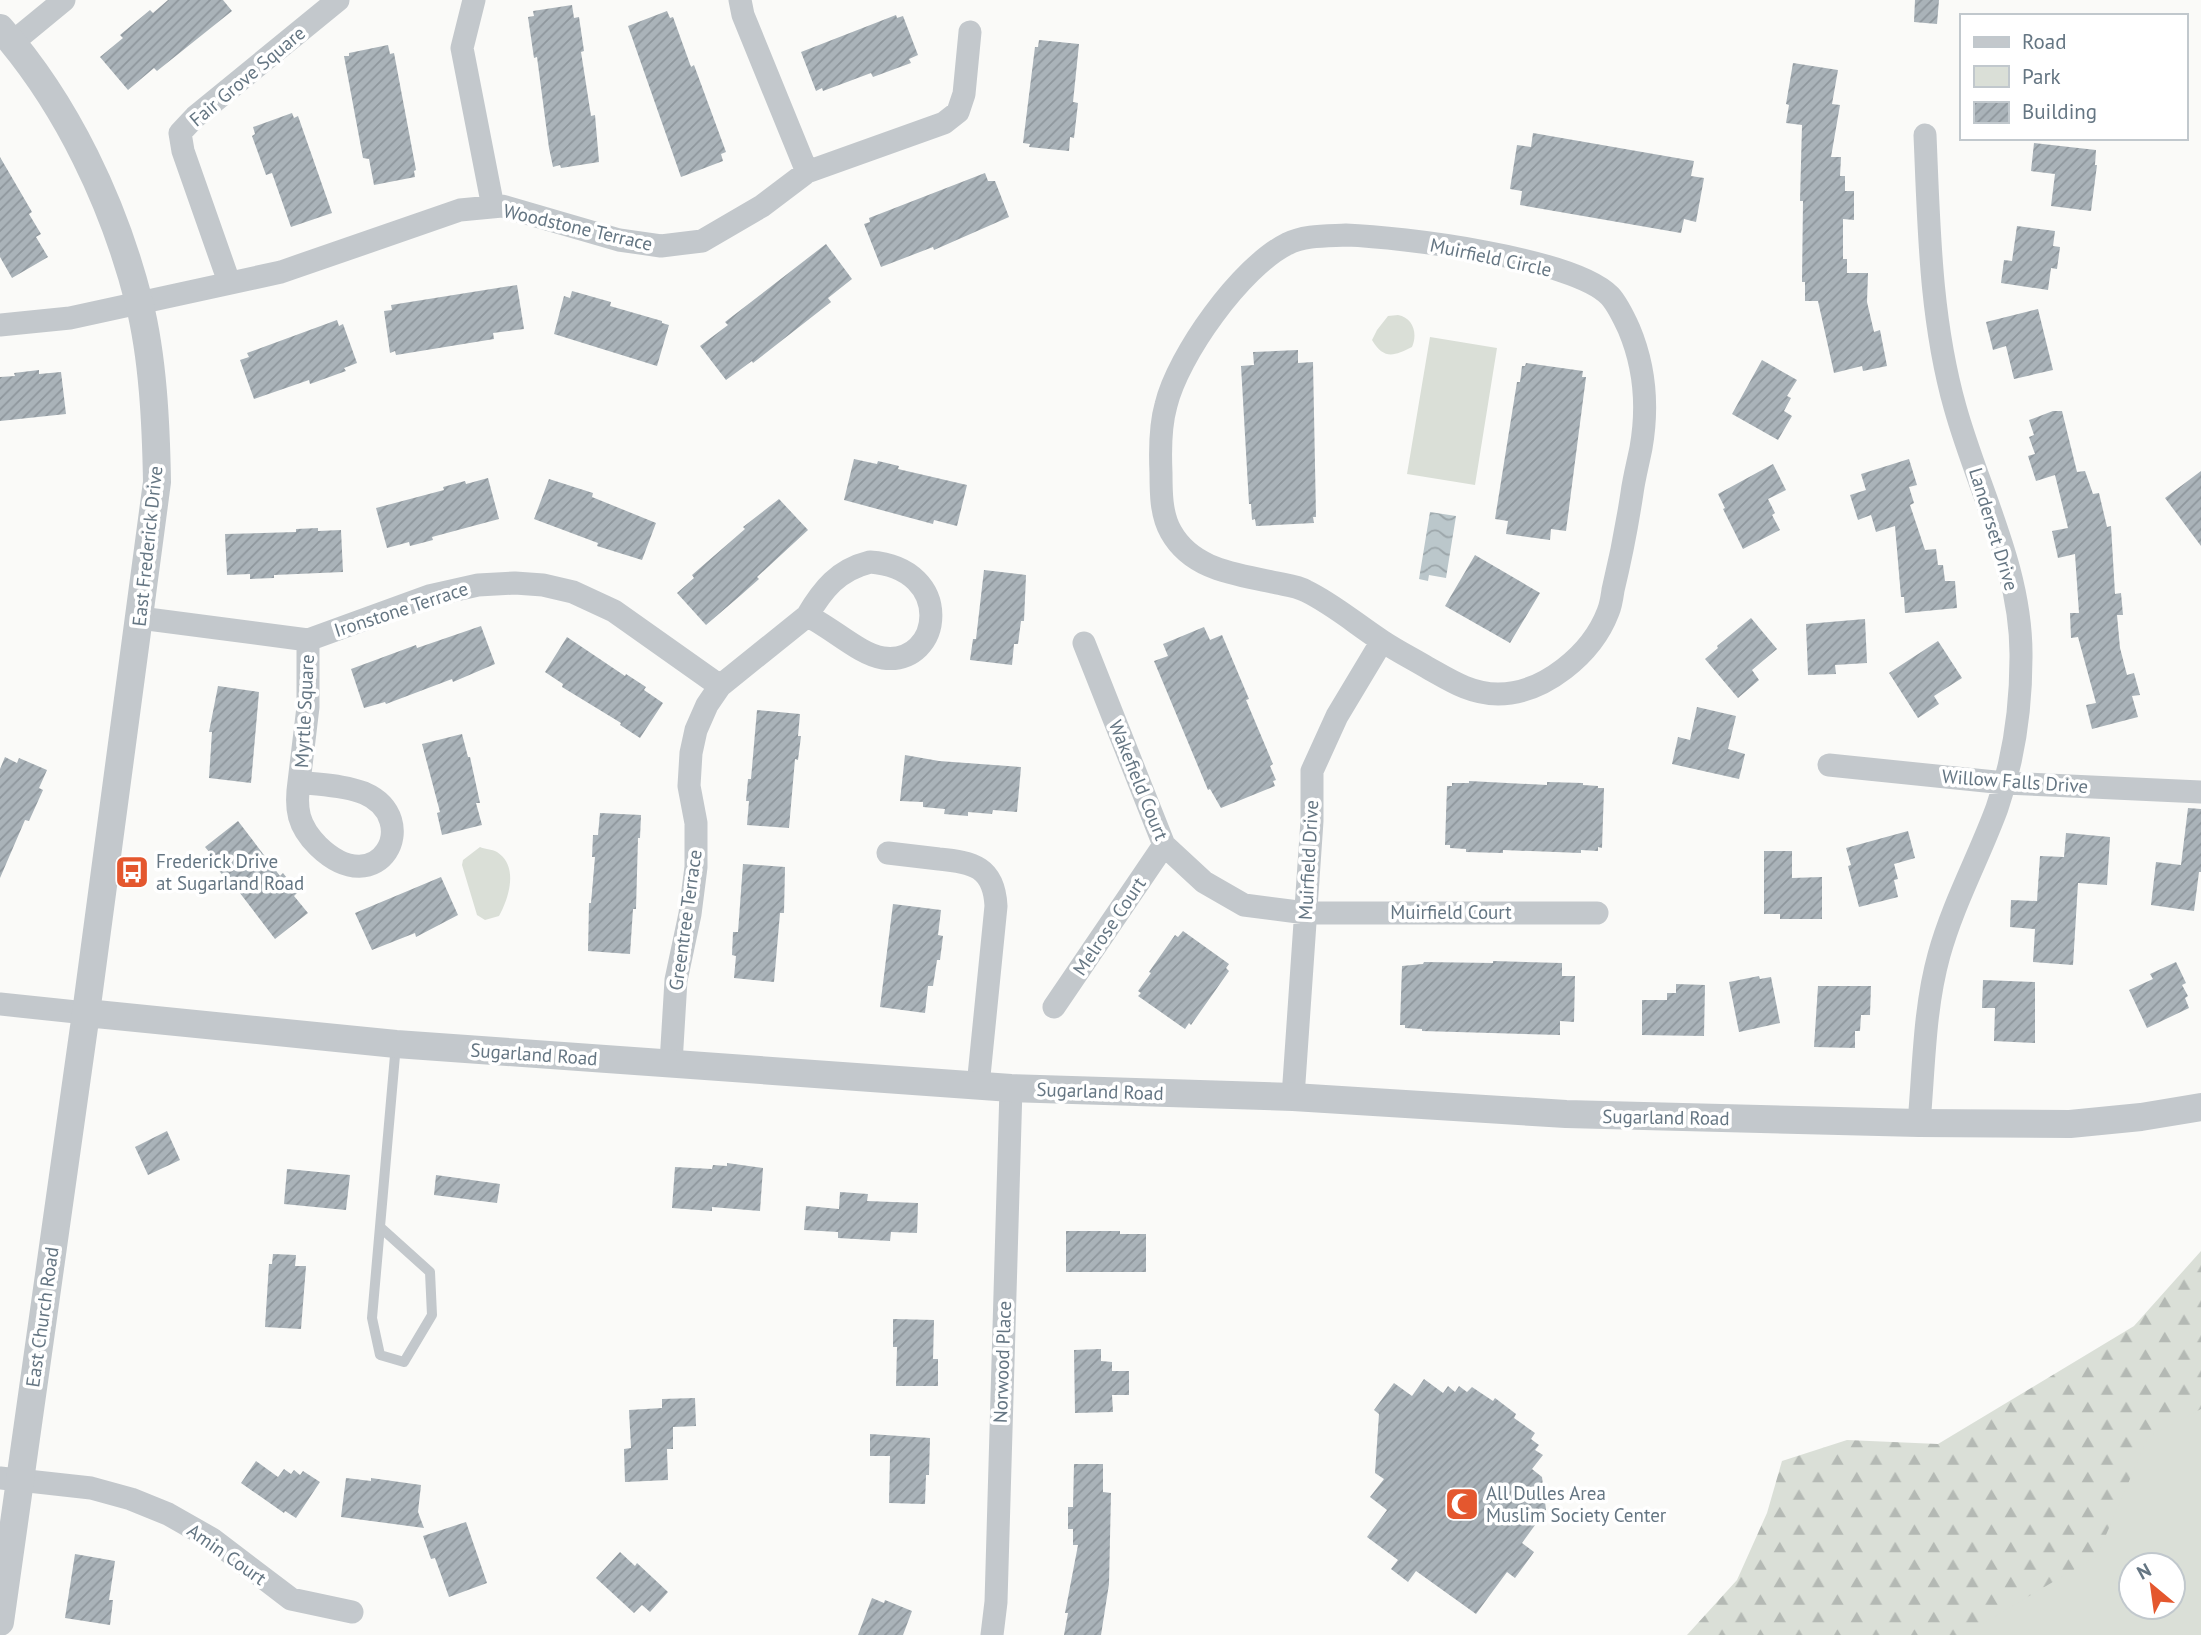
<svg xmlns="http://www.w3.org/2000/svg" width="2201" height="1635" font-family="'PT Sans',sans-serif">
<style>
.forest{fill:url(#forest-firs);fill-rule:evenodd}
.park{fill:#dadfd7;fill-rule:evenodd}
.water{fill:url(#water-waves)}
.building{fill:url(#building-hatch)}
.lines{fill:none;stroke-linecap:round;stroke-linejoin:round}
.service{stroke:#c3c8cc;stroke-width:10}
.minor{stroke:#c3c8cc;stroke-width:23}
.tertiary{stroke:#c3c8cc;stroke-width:28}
.labels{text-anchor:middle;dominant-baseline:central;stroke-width:7;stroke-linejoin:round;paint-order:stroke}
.street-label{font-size:19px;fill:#657683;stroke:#fff}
.poi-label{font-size:19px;fill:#657683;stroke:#fff;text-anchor:start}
</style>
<defs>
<pattern id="forest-firs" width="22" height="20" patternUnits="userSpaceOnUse" patternTransform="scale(1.75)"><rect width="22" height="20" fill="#dadfd7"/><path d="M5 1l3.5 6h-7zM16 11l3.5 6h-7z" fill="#b4b9b4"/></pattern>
<pattern id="water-waves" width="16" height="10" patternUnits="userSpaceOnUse" patternTransform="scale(1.75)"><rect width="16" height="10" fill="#bbc7cb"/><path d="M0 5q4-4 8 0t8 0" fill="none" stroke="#9ca6aa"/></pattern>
<pattern id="building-hatch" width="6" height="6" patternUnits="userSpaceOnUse" patternTransform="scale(1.75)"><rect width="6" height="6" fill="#aab3b9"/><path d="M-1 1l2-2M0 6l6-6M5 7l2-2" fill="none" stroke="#8e969c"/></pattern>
</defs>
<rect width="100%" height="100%" fill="#fafaf8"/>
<path class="forest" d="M 2201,1251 L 2201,1635 L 1687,1635 L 1737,1580 L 1767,1513 L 1782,1461 L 1847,1440 L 1938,1444 L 2134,1326 ZM 2131,1565 L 2173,1565 L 2173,1607 L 2131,1607 Z"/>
<path class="park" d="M 1398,315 C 1413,318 1418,333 1412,347 C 1394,356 1384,360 1372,340 L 1377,330 L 1388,316 Z
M 1430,337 L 1497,348 L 1475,485 L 1407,474 Z
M 480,847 C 484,849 492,849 497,852 C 519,866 509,898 499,916 L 485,920 L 477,915 L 462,865 L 463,860 Z
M 2201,1409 L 2201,1635 L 1963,1635 L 2097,1556 L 2148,1437 ZM 2173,1565 L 2173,1607 L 2131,1607 L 2131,1565 Z"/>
<path class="water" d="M 1430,512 L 1456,516 L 1446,578 L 1429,575 L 1428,581 L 1419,579 Z"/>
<path class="building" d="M 168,0 L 223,0 L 232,11 L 157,71 L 154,68 L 128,90 L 100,57 L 123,38 L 120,35 L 150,10 L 153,13 Z
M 1915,0 L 1939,0 L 1937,24 L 1914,22 Z
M 572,5 L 574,18 L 579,17 L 584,51 L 581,52 L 591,116 L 595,115 L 599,162 L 561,168 L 560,165 L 553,167 L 549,148 L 537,57 L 534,58 L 528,17 L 534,16 L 533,11 Z
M 667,11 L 670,18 L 673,17 L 691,67 L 694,65 L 726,152 L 721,154 L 723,161 L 681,177 L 628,26 Z
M 896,15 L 897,18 L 903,16 L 918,55 L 909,59 L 911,63 L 873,77 L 871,73 L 823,91 L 822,88 L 816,91 L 801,52 Z
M 1039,40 L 1079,44 L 1073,102 L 1078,103 L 1074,138 L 1070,137 L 1069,151 L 1029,147 L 1030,144 L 1023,143 L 1035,47 L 1038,47 Z
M 388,45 L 390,54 L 394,53 L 416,170 L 414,171 L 415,177 L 374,185 L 369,159 L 363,158 L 344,56 L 349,56 L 349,53 Z
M 1793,63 L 1838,70 L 1832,104 L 1840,105 L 1831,157 L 1841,157 L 1840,176 L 1845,176 L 1845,191 L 1854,191 L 1854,220 L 1843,219 L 1843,259 L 1847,259 L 1847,273 L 1868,273 L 1867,302 L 1874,332 L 1880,330 L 1887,366 L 1863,371 L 1862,366 L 1834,373 L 1818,301 L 1805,301 L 1805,282 L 1802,282 L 1803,201 L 1800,201 L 1802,125 L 1786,123 L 1789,105 L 1786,104 Z
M 292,113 L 294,118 L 298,116 L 332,213 L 291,227 L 272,173 L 266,175 L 252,136 L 255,134 L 253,127 Z
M 1533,133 L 1694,161 L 1691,176 L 1704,178 L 1696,222 L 1684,219 L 1681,233 L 1520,205 L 1522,191 L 1510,189 L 1517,145 L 1531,147 Z
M 2034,143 L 2096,150 L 2095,165 L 2097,165 L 2091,211 L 2051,206 L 2055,174 L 2031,171 Z
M 0,157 L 32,212 L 29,214 L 41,234 L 36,237 L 48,257 L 12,278 L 0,257 Z
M 985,173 L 988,181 L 995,181 L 1009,217 L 934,250 L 933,247 L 881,267 L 864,224 L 870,222 L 869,218 Z
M 2017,226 L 2055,231 L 2053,246 L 2060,247 L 2057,269 L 2051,268 L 2048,290 L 2001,283 L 2004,260 L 2012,261 Z
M 826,244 L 852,279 L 828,298 L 831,302 L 753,363 L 752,361 L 726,380 L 700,346 L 728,325 L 725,322 Z
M 517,285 L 524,329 L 493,333 L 494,339 L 396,355 L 395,351 L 390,353 L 384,311 L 392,310 L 391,305 Z
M 572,291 L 611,302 L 610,306 L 662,321 L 662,323 L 669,325 L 657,366 L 554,334 L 564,296 L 570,298 Z
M 2038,309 L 2053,370 L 2014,379 L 2006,346 L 1993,350 L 1986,322 Z
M 337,320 L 339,326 L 343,324 L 357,363 L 344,368 L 346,371 L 310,384 L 309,380 L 254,399 L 240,360 L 249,357 L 247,353 Z
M 1298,350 L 1298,363 L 1313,362 L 1316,517 L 1313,517 L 1314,523 L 1256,526 L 1255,519 L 1252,520 L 1251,504 L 1249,504 L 1241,366 L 1254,365 L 1253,352 Z
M 1762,360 L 1797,380 L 1787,396 L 1791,398 L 1784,411 L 1792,416 L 1778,440 L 1732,414 Z
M 1526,363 L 1583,371 L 1582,377 L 1586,377 L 1566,531 L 1551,529 L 1550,540 L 1506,534 L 1508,521 L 1495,519 L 1517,382 L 1520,382 L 1522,366 L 1525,366 Z
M 39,370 L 39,374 L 61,372 L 66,414 L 0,421 L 0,377 L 15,376 L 14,373 Z
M 2053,411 L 2062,411 L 2077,472 L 2085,471 L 2093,494 L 2099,493 L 2107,527 L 2111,526 L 2115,594 L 2121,593 L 2123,615 L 2117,615 L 2120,648 L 2127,675 L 2134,673 L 2140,695 L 2132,696 L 2138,717 L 2092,729 L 2086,705 L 2096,703 L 2078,637 L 2071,638 L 2070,613 L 2079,613 L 2075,554 L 2058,558 L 2052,531 L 2068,528 L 2055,475 L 2036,481 L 2028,456 L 2035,454 L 2029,437 L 2034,435 L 2029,420 Z
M 854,459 L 877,464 L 878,461 L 899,466 L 898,469 L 967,485 L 957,526 L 934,520 L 933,524 L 844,500 Z
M 1909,459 L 1917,485 L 1909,487 L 1914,503 L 1910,505 L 1925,550 L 1936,549 L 1938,565 L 1943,565 L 1945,581 L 1955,581 L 1957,608 L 1905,613 L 1904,597 L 1901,597 L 1895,526 L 1876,532 L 1871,515 L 1858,520 L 1850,495 L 1866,490 L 1861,474 Z
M 1773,464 L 1786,490 L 1768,499 L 1775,513 L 1772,515 L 1780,530 L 1743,549 L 1723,509 L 1725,508 L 1718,494 Z
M 2201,471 L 2201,546 L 2165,498 Z
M 488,478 L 499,519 L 432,537 L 433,540 L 410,546 L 409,542 L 387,548 L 376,508 L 444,490 L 443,487 L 465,481 L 466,484 Z
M 549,479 L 593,493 L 592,497 L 656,523 L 642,560 L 597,546 L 598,543 L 534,519 Z
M 779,499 L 808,530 L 757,577 L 759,579 L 741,595 L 706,625 L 677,593 L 694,578 L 692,575 L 745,529 L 743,527 Z
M 318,528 L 318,531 L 341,530 L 343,572 L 274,575 L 274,578 L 250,579 L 250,574 L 227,575 L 225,534 L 296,532 L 296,529 Z
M 1475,555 L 1540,593 L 1510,643 L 1445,606 Z
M 984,570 L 1026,575 L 1024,621 L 1021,621 L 1018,644 L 1014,644 L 1012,665 L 970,660 L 973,639 L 976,639 Z
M 1751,618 L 1777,649 L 1752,670 L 1759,680 L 1738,698 L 1705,659 L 1718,648 L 1717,646 Z
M 1865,619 L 1867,663 L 1835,665 L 1836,674 L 1808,675 L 1806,624 Z
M 481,626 L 495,664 L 453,682 L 452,679 L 386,704 L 385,702 L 364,708 L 351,669 L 416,645 L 417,648 Z
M 1204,627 L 1210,640 L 1222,635 L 1249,699 L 1246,700 L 1273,764 L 1270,766 L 1276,780 L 1273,781 L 1275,786 L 1221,808 L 1210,789 L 1208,790 L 1154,661 L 1168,656 L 1163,644 Z
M 567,637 L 625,676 L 626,674 L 646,687 L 644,690 L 663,703 L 640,738 L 620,725 L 621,723 L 562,687 L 563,684 L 545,672 Z
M 1938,641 L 1962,678 L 1934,696 L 1939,704 L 1918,718 L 1889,673 Z
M 218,686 L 259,692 L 251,783 L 209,778 L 212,732 L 209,732 Z
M 1697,707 L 1736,716 L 1728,749 L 1745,754 L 1739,779 L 1672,764 L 1678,737 L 1690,740 Z
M 757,710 L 800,714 L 798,736 L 801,736 L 798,760 L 795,759 L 789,828 L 747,825 L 749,801 L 746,801 L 748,779 L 751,779 Z
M 462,734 L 468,757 L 470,757 L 480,803 L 476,803 L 482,825 L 442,835 L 437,813 L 440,812 L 422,744 Z
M 905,755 L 939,761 L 1021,767 L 1017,812 L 993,810 L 992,814 L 968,812 L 968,816 L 944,814 L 945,809 L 923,807 L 923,802 L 900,801 Z
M 5,757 L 17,763 L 19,758 L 47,770 L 39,788 L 43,790 L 29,821 L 25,820 L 0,878 L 0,769 Z
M 1469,781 L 1547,785 L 1547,782 L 1583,783 L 1583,785 L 1598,786 L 1598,788 L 1604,788 L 1602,848 L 1598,847 L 1598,851 L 1581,850 L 1581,853 L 1503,850 L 1503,853 L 1466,852 L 1466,849 L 1450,848 L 1450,845 L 1445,845 L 1447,786 L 1452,786 L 1452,783 L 1469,783 Z
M 2188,808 L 2201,809 L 2201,872 L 2199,872 L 2194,911 L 2151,905 L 2156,862 L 2181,865 Z
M 600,813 L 641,815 L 640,838 L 638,838 L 636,909 L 633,909 L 630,954 L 588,951 L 589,903 L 591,903 L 595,857 L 592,857 L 593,835 L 598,835 Z
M 238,821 L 280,876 L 283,873 L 298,892 L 294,896 L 308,913 L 275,939 L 233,884 L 231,885 L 216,867 L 219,864 L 205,847 Z
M 1908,831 L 1915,858 L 1894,864 L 1898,879 L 1894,880 L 1898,897 L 1859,907 L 1848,866 L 1851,865 L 1846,848 Z
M 2066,833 L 2110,837 L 2107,885 L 2078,883 L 2073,965 L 2033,962 L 2035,929 L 2010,927 L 2011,900 L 2037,901 L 2040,856 L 2064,857 Z
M 1764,851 L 1792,851 L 1792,878 L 1822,877 L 1822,919 L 1780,919 L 1780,914 L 1764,914 Z
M 743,864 L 785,867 L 784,913 L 780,913 L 774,982 L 734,978 L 736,956 L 732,955 L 733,932 L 738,932 Z
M 441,877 L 458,915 L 416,937 L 415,933 L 372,950 L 355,913 Z
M 893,904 L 941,910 L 938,935 L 943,936 L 940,960 L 937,960 L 933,986 L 928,986 L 925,1013 L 880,1007 Z
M 1183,931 L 1229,964 L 1226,968 L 1229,971 L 1191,1025 L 1189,1023 L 1185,1029 L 1138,996 L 1141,993 L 1138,991 L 1151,973 L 1149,972 L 1175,935 L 1178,937 Z
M 1493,961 L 1562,963 L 1562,976 L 1575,976 L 1574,1022 L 1560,1021 L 1560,1035 L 1422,1031 L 1422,1029 L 1405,1028 L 1405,1025 L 1400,1025 L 1402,966 L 1423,964 L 1424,962 L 1493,963 Z
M 2176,962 L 2186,983 L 2182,985 L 2188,996 L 2185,998 L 2189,1008 L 2147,1028 L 2129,990 L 2153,979 L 2150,974 Z
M 1759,976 L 1760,979 L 1771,977 L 1780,1023 L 1739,1032 L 1729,982 Z
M 1983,980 L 2035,982 L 2035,1043 L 1994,1041 L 1995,1008 L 1982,1008 Z
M 1676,984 L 1705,985 L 1704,1036 L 1642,1035 L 1642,1000 L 1667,1000 L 1667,993 L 1676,993 Z
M 1818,986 L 1871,986 L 1870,1015 L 1861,1015 L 1860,1031 L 1855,1031 L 1855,1048 L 1814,1047 Z
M 167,1131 L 180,1160 L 148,1175 L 135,1147 Z
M 727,1163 L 763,1168 L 760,1211 L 712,1207 L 712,1211 L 672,1208 L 675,1167 L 712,1169 L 713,1165 L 727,1166 Z
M 287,1169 L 350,1175 L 346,1210 L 284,1204 Z
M 436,1175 L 500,1184 L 497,1203 L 434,1195 Z
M 840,1192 L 868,1194 L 867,1201 L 918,1203 L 917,1233 L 891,1232 L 890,1241 L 838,1238 L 838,1232 L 804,1230 L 806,1206 L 839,1209 Z
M 1066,1231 L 1120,1231 L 1120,1234 L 1146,1234 L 1146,1272 L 1066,1272 Z
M 273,1254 L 296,1255 L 295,1266 L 306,1266 L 301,1329 L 265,1327 L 269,1264 L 272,1264 Z
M 893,1319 L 934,1320 L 933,1359 L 938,1359 L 938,1386 L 896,1386 L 897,1347 L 893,1347 Z
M 1101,1349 L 1101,1361 L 1112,1362 L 1112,1371 L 1129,1371 L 1129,1395 L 1112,1395 L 1113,1412 L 1075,1413 L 1074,1350 Z
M 1424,1379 L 1443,1393 L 1448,1386 L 1455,1392 L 1459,1386 L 1467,1392 L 1472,1387 L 1493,1401 L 1495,1398 L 1516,1414 L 1514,1418 L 1535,1433 L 1531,1439 L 1539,1445 L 1535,1450 L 1543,1455 L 1532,1469 L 1542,1477 L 1546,1510 L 1522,1543 L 1534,1552 L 1515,1578 L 1507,1572 L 1476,1614 L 1416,1571 L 1408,1582 L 1391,1569 L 1398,1560 L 1367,1537 L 1387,1510 L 1370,1497 L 1384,1479 L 1375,1473 L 1379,1414 L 1374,1410 L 1394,1383 L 1412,1396 Z
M 695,1398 L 696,1426 L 673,1427 L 673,1449 L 667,1449 L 668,1480 L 625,1482 L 624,1449 L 631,1448 L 629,1410 L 662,1408 L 662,1399 Z
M 870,1434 L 930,1438 L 929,1475 L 926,1475 L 925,1504 L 889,1503 L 890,1456 L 870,1456 Z
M 256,1461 L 278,1477 L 284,1469 L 291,1474 L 294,1470 L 300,1475 L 303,1471 L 320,1482 L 296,1518 L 285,1511 L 284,1513 L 241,1483 Z
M 1074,1464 L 1103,1464 L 1103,1492 L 1111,1493 L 1109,1584 L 1101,1635 L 1064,1635 L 1068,1613 L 1065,1613 L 1078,1545 L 1073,1545 L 1073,1529 L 1068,1529 L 1068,1507 L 1073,1507 Z
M 346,1478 L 371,1481 L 371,1478 L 421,1485 L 418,1512 L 424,1528 L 341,1517 Z
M 466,1522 L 487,1583 L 449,1597 L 435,1558 L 431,1559 L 423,1536 Z
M 620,1552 L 635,1566 L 637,1563 L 668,1592 L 650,1612 L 642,1605 L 634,1613 L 596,1578 Z
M 75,1554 L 115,1561 L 109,1600 L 113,1600 L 110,1625 L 65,1618 Z
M 872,1598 L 884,1603 L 885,1600 L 912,1611 L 903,1635 L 858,1635 Z"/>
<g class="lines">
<path class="service" d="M 380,1227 L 430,1272 L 432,1315 L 404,1362 L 380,1355 L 372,1318 L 396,1044"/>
<path class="minor" d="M 474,0 L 462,48 L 493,207
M 740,0 L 743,15 L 807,172
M 13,42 L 64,0
M 1346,235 C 1401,237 1574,258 1610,296 C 1618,305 1624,318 1629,329 C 1645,367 1648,408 1641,448 C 1638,463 1634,478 1632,493 C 1627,526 1621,557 1613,590 C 1612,597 1611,605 1608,612 C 1592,654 1544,694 1498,694 C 1471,694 1451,681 1428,668 C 1413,659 1397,651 1382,641 C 1356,624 1333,604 1306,591 C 1297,586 1286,585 1277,583 C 1238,574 1193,571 1171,532 C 1161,515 1161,492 1161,473 C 1160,451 1160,426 1166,405 C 1178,355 1241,267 1287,244 C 1304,235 1327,236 1346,235 Z
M 229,282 L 183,151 L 180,133 L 195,117 L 338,0
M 0,325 L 70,318 L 281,272 L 460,210 L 502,206 L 619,240 L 661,246 L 702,241 L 762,206 L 807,172 L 944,123 L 958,112 L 964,94 L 970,32
M 870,562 C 955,568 943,666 883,658 C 860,655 830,626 807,616 C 823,589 838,570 870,562 Z
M 140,618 L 308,640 L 429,596 L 478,585 L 515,583 L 543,585 L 573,592 L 614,611 L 720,686
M 1084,643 L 1164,845 L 1204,882 L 1244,905 L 1306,913 L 1597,913
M 1829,765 L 2005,783 L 2201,792
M 299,782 C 320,785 344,785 364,793 C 424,819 379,905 318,846 C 298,826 295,809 299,782 Z
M 299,782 L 308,707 L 308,640
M 888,853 C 905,855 922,857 939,859 C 973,862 994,867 996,906 L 978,1086
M 0,1004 L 86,1013
M 1054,1007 L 1164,845
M 671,1063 L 676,980 L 690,914 L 696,867 L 696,823 L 689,786 L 691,753 L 696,730 L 707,705 L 720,686 L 807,616
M 1293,1097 L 1312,821 L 1312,771 L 1337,716 L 1382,641
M 1919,1123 C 1924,1067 1924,1009 1939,955 C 1953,904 1979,857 1997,808 C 2014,759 2021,708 2021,657 C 2022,569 1978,490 1955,407 C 1930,318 1929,227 1925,135
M 0,1478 L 91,1488 L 131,1499 L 168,1514 L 212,1539 L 291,1599 L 352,1612
M 992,1635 L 996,1602 L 1011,1088"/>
<path class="tertiary" d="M 0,28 C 67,104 114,204 139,302 C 153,358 156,424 157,482 L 86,1013 L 0,1622
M 86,1013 L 396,1044 L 1011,1088 L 1293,1097 L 1566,1114 L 1919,1123 L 2070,1124 L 2141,1117 L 2201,1107"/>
</g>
<defs>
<g id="bus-square" transform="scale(1.75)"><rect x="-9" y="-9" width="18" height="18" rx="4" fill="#e4572e" stroke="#fff"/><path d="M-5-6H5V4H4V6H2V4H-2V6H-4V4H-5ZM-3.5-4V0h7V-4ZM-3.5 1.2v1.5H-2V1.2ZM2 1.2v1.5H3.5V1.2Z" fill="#fff"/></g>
<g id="mosque-square" transform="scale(1.75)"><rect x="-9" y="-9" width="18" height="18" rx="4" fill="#e4572e" stroke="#fff"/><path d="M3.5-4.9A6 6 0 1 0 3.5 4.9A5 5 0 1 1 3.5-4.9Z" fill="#fff"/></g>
</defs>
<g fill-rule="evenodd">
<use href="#bus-square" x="132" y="872"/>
<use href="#mosque-square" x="1462" y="1504"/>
</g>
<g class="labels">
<g class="street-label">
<text transform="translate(247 76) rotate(-40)">Fair Grove Square</text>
<text transform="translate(578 227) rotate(13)">Woodstone Terrace</text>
<text transform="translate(1491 257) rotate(12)">Muirfield Circle</text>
<text transform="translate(1994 529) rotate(73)">Landerset Drive</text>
<text transform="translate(147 546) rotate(-84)">East Frederick Drive</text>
<text transform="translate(401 609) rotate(-18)">Ironstone Terrace</text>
<text transform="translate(304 711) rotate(-87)">Myrtle Square</text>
<text transform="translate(1139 780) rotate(68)">Wakefield Court</text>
<text transform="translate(2015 781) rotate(4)">Willow Falls Drive</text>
<text transform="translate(1308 860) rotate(-87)">Muirfield Drive</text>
<text x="1451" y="912">Muirfield Court</text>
<text transform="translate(685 920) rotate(-82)">Greentree Terrace</text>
<text transform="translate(1109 926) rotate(-56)">Melrose Court</text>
<text transform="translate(534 1054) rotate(4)">Sugarland Road</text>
<text transform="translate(1100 1091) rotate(2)">Sugarland Road</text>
<text transform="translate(1666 1117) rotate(1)">Sugarland Road</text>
<text transform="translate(42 1317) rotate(-82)">East Church Road</text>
<text transform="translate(1002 1362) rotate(-88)">Norwood Place</text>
<text transform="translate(227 1554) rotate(35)">Amin Court</text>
</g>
<g class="poi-label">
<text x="156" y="861">Frederick Drive<tspan x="156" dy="22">at Sugarland Road</tspan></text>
<text x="1486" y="1493">All Dulles Area<tspan x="1486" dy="22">Muslim Society Center</tspan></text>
</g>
</g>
<rect x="1960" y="14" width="228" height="126" fill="#ffffff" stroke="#c1c8cd" stroke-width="2"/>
<rect x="1974" y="37" width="35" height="10" fill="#c3c8cc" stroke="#c1c8cd" stroke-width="2"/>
<text x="2022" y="49" font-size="21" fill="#657683">Road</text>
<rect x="1974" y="66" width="35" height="21" fill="#dadfd7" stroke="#c1c8cd" stroke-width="2"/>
<text x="2022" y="84" font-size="21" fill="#657683">Park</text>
<rect x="1974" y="102" width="35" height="21" fill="url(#building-hatch)" stroke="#c1c8cd" stroke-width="2"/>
<text x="2022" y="119" font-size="21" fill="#657683">Building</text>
<g transform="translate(2152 1586) rotate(331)"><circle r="33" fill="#ffffff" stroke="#c1c8cd" stroke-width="2"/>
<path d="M0-5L12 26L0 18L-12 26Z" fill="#e4572e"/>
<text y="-10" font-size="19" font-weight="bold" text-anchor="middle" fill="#657683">N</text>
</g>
</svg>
